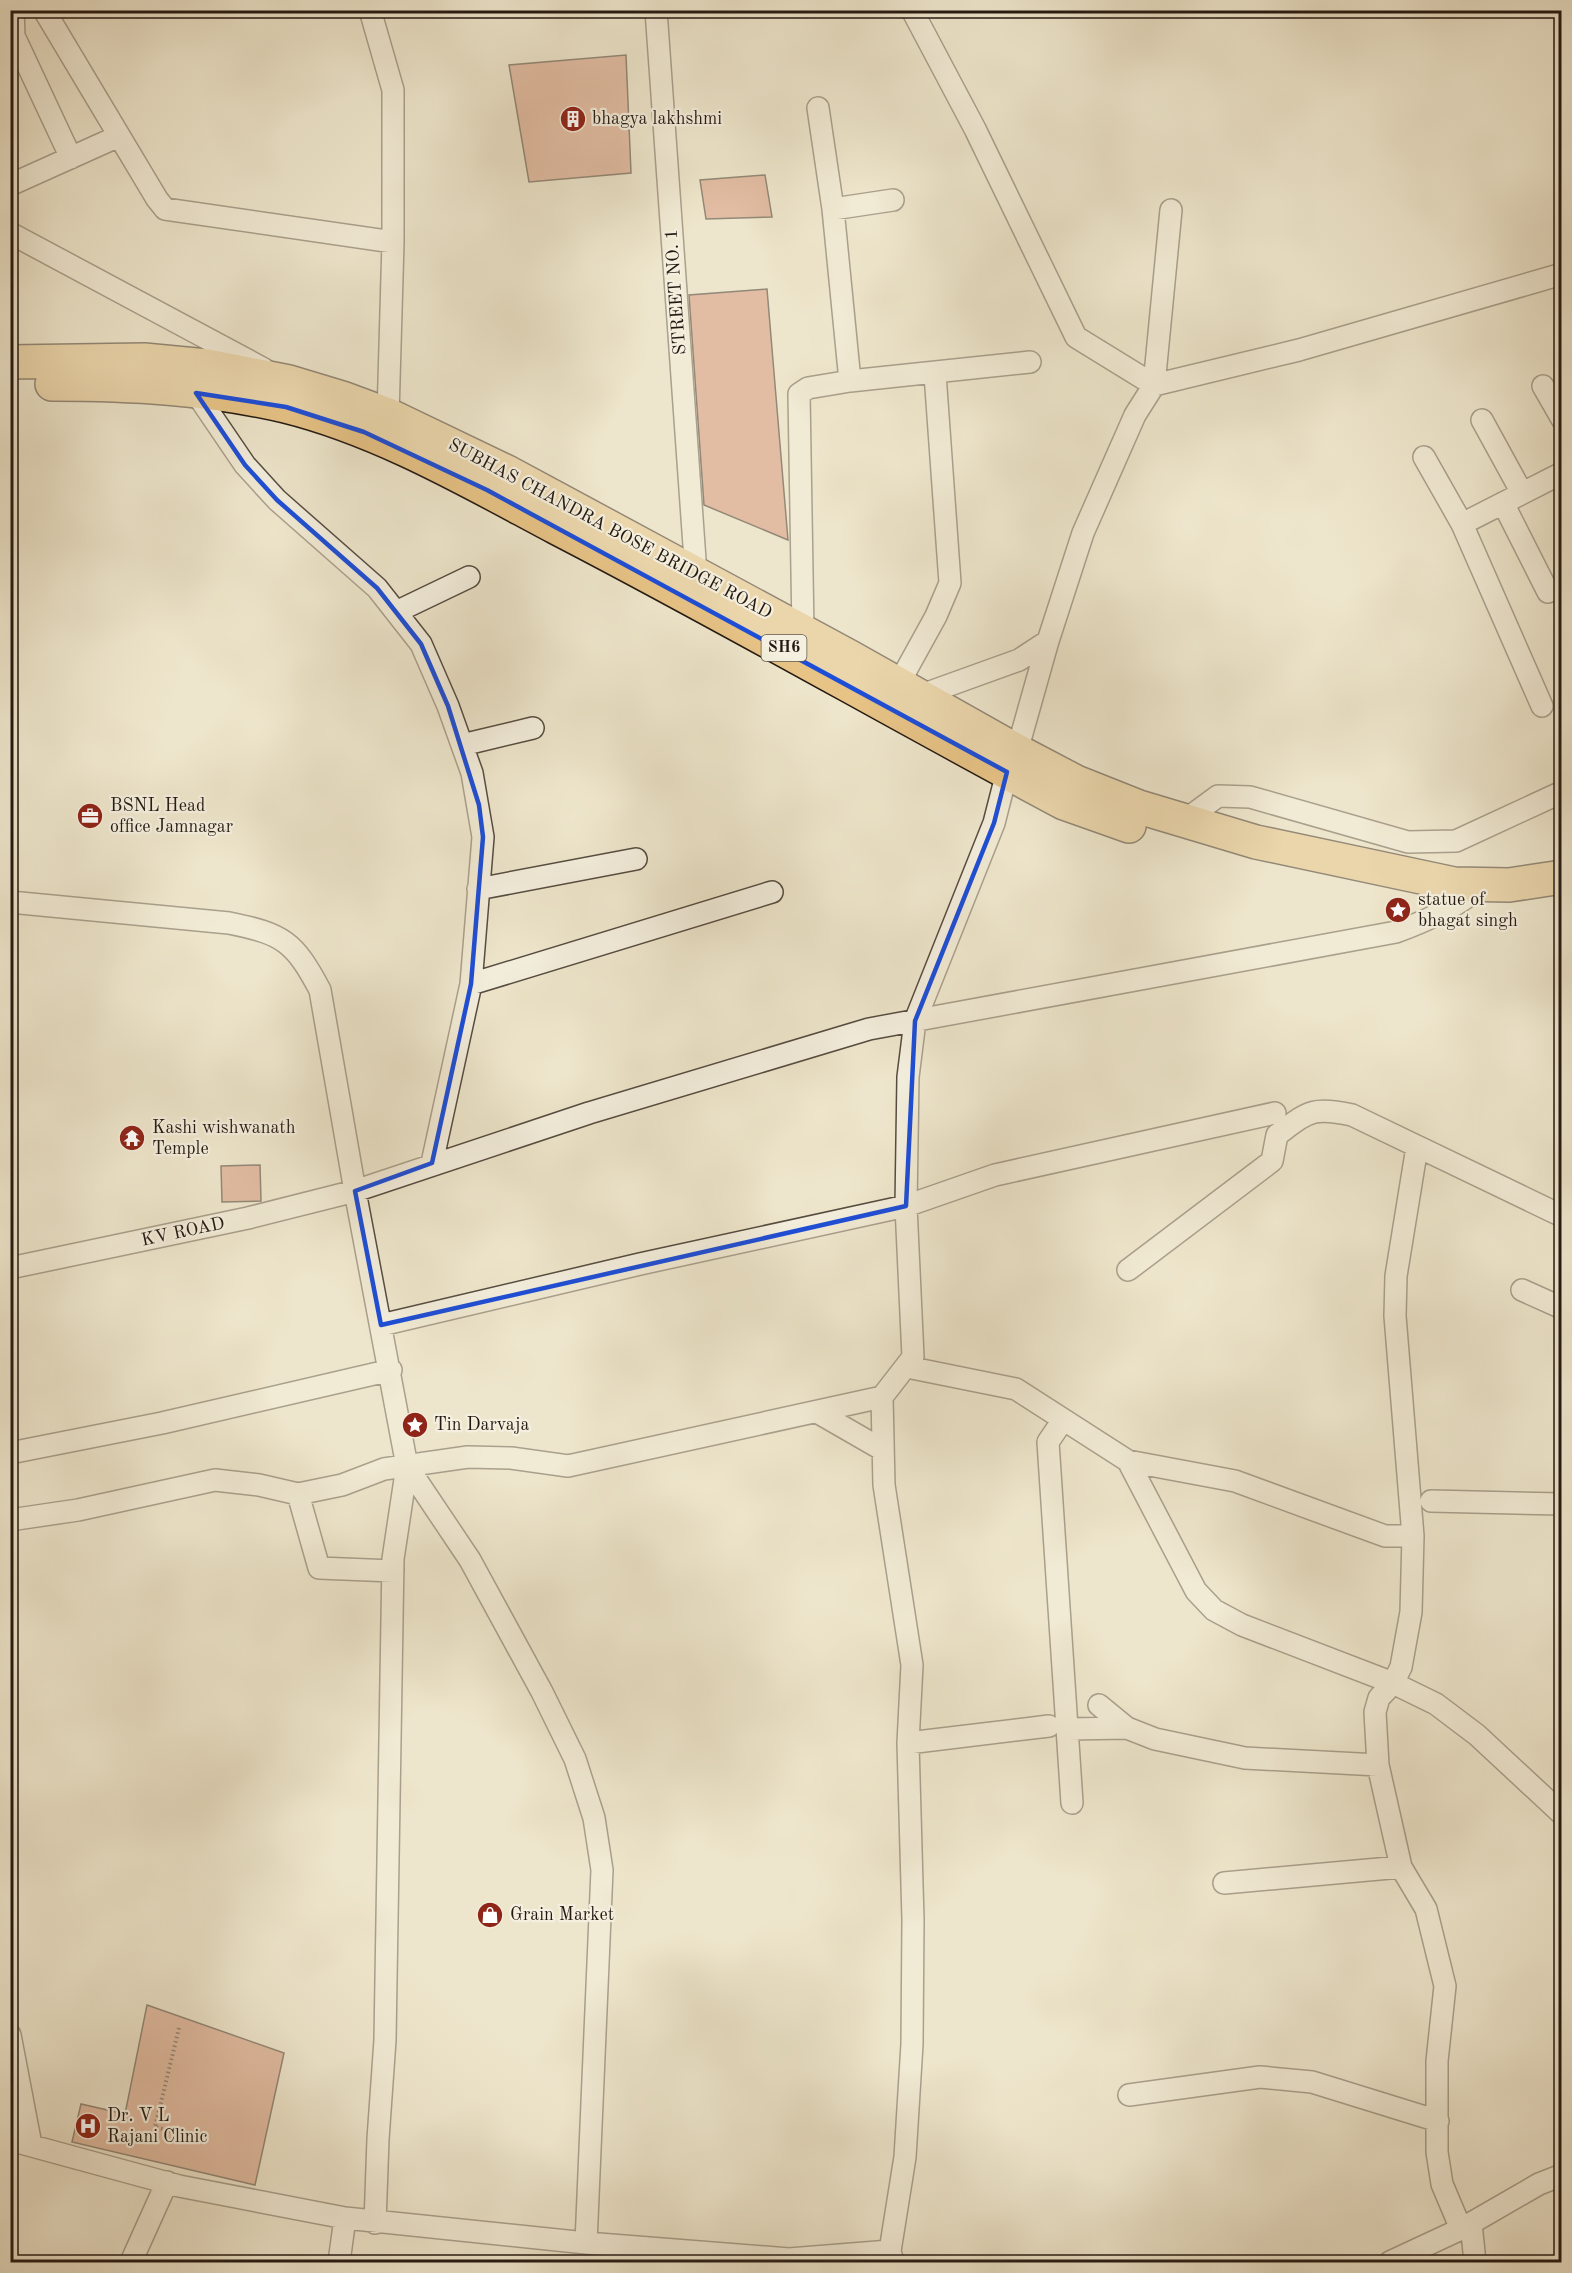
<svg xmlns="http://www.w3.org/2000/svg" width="1572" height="2273" font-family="'Old Standard TT',serif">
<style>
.building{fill:#d38d72;stroke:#241912;stroke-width:1.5}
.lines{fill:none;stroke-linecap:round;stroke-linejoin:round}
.minor-casing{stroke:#564c40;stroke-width:24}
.primary-casing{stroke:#241912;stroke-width:36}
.path{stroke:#241912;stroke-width:4;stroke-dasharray:1.5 3;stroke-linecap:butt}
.minor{stroke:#f4efde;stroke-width:21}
.primary{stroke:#e7c386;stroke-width:33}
.marked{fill:none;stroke:#1d4ed8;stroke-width:4.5;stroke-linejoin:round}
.labels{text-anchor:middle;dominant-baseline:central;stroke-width:4.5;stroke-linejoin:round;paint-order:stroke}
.shield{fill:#f4efde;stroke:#62594f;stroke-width:1.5}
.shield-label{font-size:16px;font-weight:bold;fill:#241912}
.poi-label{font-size:18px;fill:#241912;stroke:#f4efde;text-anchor:start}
.street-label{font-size:18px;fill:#241912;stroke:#f4efde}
</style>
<rect width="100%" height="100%" fill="#eee6cc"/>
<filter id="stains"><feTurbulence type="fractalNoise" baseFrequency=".00333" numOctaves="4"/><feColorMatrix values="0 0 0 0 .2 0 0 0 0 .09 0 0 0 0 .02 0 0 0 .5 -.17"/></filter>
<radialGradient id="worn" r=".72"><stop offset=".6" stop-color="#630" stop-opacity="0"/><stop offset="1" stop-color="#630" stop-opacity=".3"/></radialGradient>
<path class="building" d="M 626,55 L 631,173 L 529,182 L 509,65 Z
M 765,175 L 772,217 L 706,219 L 700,180 Z
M 767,289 L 788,540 L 704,505 L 689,295 Z
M 260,1165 L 261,1201 L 222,1202 L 221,1166 Z
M 147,2005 L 284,2053 L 255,2185 L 72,2142 L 81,2104 L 125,2114 Z"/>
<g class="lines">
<g class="minor-casing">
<path id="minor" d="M 13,10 L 14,36 L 71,158
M 44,10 L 157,199 L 165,209 L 393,242
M 370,10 L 393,90 L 393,242 L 388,415
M 656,10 L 696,574
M 912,10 L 975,129 L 1076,337 L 1154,385 L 1171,210
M 10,185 L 119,136
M 833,209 L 893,200
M 10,233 L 264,369
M 850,381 L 1030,362
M 1543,386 L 1562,419
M 196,393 L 245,465 L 277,500 L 377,588 L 421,644 L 448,706 L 472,773 L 483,837 L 471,984 L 432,1163
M 1482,420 L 1522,493
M 1424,457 L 1462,524 L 1542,706
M 1503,503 L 1548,592
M 1462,524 L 1562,473
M 396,612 L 469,577
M 803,631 L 799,394 L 808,388 L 850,381 L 833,209 L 818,108
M 898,685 L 936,616 L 950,583 L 935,374
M 919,696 L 1019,660 L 1048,641
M 462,745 L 533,728
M 1184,821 L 1218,796 L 1250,797 L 1408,842 L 1456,841 L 1562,792
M 478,889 L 636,859
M 10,902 L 229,923 C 283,934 294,941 320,990 L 355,1191 L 407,1466 L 393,1559 L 385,2040 L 378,2139 L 375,2223
M 471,984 L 772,892
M 1417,1147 L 1396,1276 L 1395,1316 L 1413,1536 L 1411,1612 L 1401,1667 L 1393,1683 L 1379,1698 L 1375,1712 L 1378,1765 L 1401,1867 L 1426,1909 L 1445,1986 L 1437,2061 L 1437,2152 L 1442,2184 L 1461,2229
M 10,1268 L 248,1218 L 355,1191 L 589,1113 L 869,1029 L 1396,932 C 1429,920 1456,907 1483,885
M 1128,1270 L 1272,1161 L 1277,1135 C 1308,1112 1312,1106 1352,1115 L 1562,1216
M 1522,1290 L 1562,1308
M 381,1325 L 640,1264 L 906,1206 L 995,1175 L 1275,1113
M 907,1367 L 1016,1389 L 1128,1461 L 1196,1591 L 1214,1610 L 1242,1625 L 1393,1683 L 1436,1704 L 1477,1735 L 1562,1814
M 882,1397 L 884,1485 L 912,1665 L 908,1743 L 913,1920 L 912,2044 L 905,2157 L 890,2251 L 893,2262
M 817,1412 L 883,1450
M 1063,1420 L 1048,1442 L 1072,1803
M 10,1453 L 162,1423 L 391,1370
M 1128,1461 L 1235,1481 L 1385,1536 L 1413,1536
M 298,1494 L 319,1568 L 393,1571
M 1431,1501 L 1562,1504
M 10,1520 L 78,1510 L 215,1480 L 259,1485 L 298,1494 L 342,1485 L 384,1469 L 468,1457 L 511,1458 L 568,1466 L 882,1397 L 913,1357 L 906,1206 L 908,1077 L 915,1021 L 994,823 L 1007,772 L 1017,751 L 1048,641 L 1083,533 L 1135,415 L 1154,385 L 1299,350 L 1562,274
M 1099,1705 L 1127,1728 L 1155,1739 L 1245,1758 L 1378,1765
M 1067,1729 L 1127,1728
M 908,1743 L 1049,1726
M 1224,1883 L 1401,1867
M 10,2035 L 31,2145
M 1129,2095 L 1260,2077 L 1312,2082 L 1438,2121
M 10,2140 L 179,2186 L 345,2218 L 586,2243 L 602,1870 L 594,1818 L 575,1759 L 542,1692 L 470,1560 L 407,1466
M 1471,2223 L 1475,2262
M 586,2243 L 789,2259 L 890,2251
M 131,2262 L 167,2182
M 339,2262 L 345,2218
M 1390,2262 L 1461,2229 L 1539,2184 L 1562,2175"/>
</g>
<g class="primary-casing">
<path id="primary" d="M 10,362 L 144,360 L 207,366 L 289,382 L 342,398 L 388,415 L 509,473 L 850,657 L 1017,751 L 1076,782 L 1139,807 L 1256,842 L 1454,884 L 1509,885 L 1562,877
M 52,384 C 129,384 209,388 285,406 C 382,430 472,483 559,529 C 729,617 895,713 1064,803 L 1129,826"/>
</g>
<path class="path" d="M 179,2028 L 155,2127 L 186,2135"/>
<use href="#minor" class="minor"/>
<use href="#primary" class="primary"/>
</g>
<path d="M0 0H1572V2273H0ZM 196,393 L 286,407 L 364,432 L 487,490 L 1007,772 L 994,823 L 915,1021 L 906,1206 L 381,1325 L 355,1191 L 432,1163 L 471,984 L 483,837 L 479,805 L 448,706 L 421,644 L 377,588 L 277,500 L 245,465 Z" fill="#eee6cc" fill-opacity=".55" fill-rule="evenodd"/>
<path class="marked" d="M 196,393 L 286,407 L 364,432 L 487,490 L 1007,772 L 994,823 L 915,1021 L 906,1206 L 381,1325 L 355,1191 L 432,1163 L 471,984 L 483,837 L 479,805 L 448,706 L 421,644 L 377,588 L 277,500 L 245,465 Z"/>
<defs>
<g id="building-disc" transform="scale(1.35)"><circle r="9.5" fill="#8f2418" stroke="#f4efde"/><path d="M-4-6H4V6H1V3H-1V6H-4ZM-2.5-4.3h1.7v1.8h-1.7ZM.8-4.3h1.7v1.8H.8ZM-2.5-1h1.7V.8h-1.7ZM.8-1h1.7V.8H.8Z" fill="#fff"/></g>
<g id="office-disc" transform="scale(1.35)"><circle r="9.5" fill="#8f2418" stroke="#f4efde"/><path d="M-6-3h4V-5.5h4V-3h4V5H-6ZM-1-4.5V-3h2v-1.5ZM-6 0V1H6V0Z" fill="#fff"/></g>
<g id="sight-disc" transform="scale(1.35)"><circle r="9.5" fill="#8f2418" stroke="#f4efde"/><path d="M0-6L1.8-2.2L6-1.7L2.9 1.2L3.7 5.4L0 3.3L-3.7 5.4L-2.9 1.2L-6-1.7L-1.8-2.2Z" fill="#fff"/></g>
<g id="temple-disc" transform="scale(1.35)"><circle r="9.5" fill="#8f2418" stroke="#f4efde"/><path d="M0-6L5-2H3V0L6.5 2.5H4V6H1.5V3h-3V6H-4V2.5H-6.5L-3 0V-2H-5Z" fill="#fff"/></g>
<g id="shop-disc" transform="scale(1.35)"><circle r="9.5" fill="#8f2418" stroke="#f4efde"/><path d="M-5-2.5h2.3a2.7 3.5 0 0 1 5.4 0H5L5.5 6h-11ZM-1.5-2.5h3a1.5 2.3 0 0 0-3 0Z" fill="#fff"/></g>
<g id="hospital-disc" transform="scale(1.35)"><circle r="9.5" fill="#8f2418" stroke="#f4efde"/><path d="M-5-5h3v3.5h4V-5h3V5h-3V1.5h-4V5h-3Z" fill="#fff"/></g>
</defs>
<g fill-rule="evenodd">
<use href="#building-disc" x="573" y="119"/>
<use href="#office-disc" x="90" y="816"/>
<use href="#sight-disc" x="1398" y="910"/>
<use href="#temple-disc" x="132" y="1138"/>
<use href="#sight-disc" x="415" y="1425"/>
<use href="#shop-disc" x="490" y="1915"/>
<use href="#hospital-disc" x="88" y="2126"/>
</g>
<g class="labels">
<rect class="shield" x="761.5" y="635" width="45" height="26" rx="4.5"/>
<g class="shield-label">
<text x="784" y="648">SH6</text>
</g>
<g class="poi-label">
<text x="592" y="119">bhagya lakhshmi</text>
<text x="110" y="806">BSNL Head<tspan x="110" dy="21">office Jamnagar</tspan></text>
<text x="1418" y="900">statue of<tspan x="1418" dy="21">bhagat singh</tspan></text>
<text x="152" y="1128">Kashi wishwanath<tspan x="152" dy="21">Temple</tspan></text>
<text x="434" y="1425">Tin Darvaja</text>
<text x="510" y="1915">Grain Market</text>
<text x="107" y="2116">Dr. V L<tspan x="107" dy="21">Rajani Clinic</tspan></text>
</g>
<g class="street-label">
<text transform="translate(676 292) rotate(-94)">STREET NO. 1</text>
<text transform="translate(610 529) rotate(28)">SUBHAS CHANDRA BOSE BRIDGE ROAD</text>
<text transform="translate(183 1232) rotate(-12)">KV ROAD</text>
</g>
</g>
<rect width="1572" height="2273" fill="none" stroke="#eee6cc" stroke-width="36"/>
<rect x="12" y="12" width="1548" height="2249" fill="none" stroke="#241912" stroke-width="3"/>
<rect x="18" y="18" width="1536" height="2237" fill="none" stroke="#241912" stroke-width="1.5"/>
<rect width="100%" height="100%" filter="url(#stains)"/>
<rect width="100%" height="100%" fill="url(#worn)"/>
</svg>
